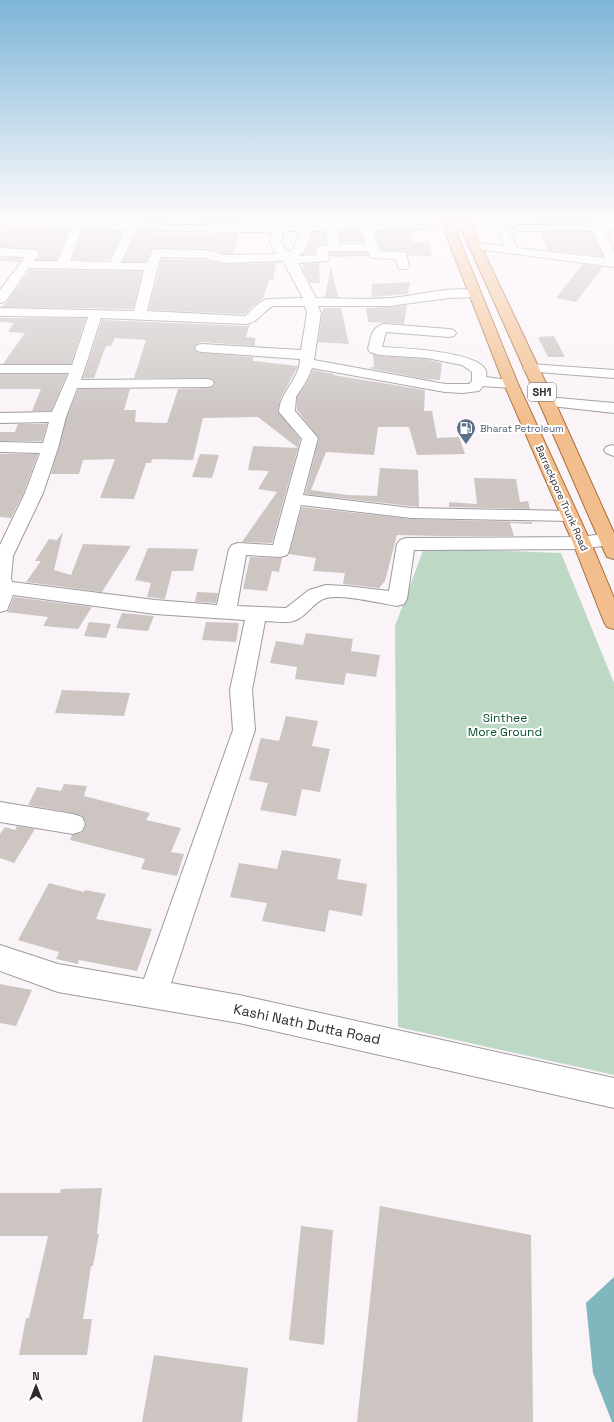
<svg xmlns="http://www.w3.org/2000/svg" width="614" height="1422" font-family="'Space Grotesk',sans-serif">
<style>
.green{fill:#bed8c6}
.water{fill:#80b6bd}
.building{fill:#ccc5c2}
.lines{fill:none;stroke-linecap:round;stroke-linejoin:round}
.minor-casing{stroke:#9e999d;stroke-width:2}
.major-casing{stroke:#a76e3a;stroke-width:2}
.minor{fill:#fff;fill-rule:evenodd}
.major{fill:#f2be8e;fill-rule:evenodd}
.labels{text-anchor:middle;dominant-baseline:central;stroke-width:4;stroke-linejoin:round;paint-order:stroke}
.far-service-label{font-size:10px;fill:#4e5e75;stroke:#fff;text-anchor:start}
.far-street-label{font-size:10px;fill:#2b292b;stroke:#fff}
.shield{fill:#fff;stroke:#6b696b;stroke-width:1}
.shield-label{font-size:11px;font-weight:bold;fill:#2b292b}
.park-label{font-size:12px;fill:#0b502e;stroke:#fff}
.near-street-label{font-size:14px;fill:#2b292b;stroke:#fff}
</style>
<rect width="100%" height="100%" fill="#faf4f9"/>
<path class="green" d="M 424,548 L 561,553 L 614,683 L 614,1075 L 398,1027 L 395,626 Z"/>
<path class="water" d="M 614,1277 L 614,1422 L 612,1422 L 593,1373 L 586,1303 Z"/>
<path class="building" d="M 147,219 L 243,219 L 242,224 L 234,224 L 145,222 Z
M 533,219 L 588,220 L 589,223 L 535,223 Z
M 0,226 L 18,227 L 68,230 L 57,260 L 37,260 L 40,254 L 37,250 L 0,247 Z
M 83,231 L 123,231 L 109,260 L 72,260 Z
M 375,231 L 410,231 L 412,242 L 429,242 L 432,256 L 408,256 L 406,250 L 381,250 Z
M 137,232 L 234,234 L 239,234 L 234,253 L 225,254 L 204,248 L 156,248 L 151,250 L 146,262 L 123,262 Z
M 313,232 L 325,232 L 326,244 L 317,246 L 315,249 L 315,254 L 305,254 Z
M 339,232 L 361,232 L 364,242 L 340,242 Z
M 540,232 L 592,232 L 603,256 L 547,250 L 546,245 Z
M 330,252 L 367,252 L 369,256 L 330,257 Z
M 0,258 L 22,258 L 20,262 L 0,261 Z
M 162,259 L 204,260 L 225,264 L 276,263 L 273,280 L 269,280 L 263,299 L 258,302 L 244,314 L 149,310 Z
M 319,263 L 320,283 L 310,283 L 303,269 L 303,264 Z
M 583,264 L 603,267 L 576,302 L 556,298 Z
M 331,266 L 338,297 L 325,297 Z
M 30,270 L 142,271 L 133,309 L 1,307 L 6,303 Z
M 410,282 L 408,294 L 371,297 L 372,284 Z
M 407,305 L 404,324 L 368,322 L 366,308 L 389,307 Z
M 323,308 L 341,308 L 349,344 L 318,342 Z
M 0,318 L 86,318 L 71,364 L 3,364 L 25,333 L 8,332 L 14,323 L 0,322 Z
M 102,320 L 246,326 L 250,324 L 246,337 L 255,338 L 255,346 L 202,342 L 196,344 L 194,349 L 197,352 L 202,353 L 253,357 L 253,361 L 298,366 L 281,397 L 278,412 L 300,439 L 298,448 L 258,417 L 203,418 L 193,460 L 152,459 L 151,463 L 146,463 L 134,499 L 100,498 L 115,459 L 83,460 L 79,474 L 51,474 L 67,417 L 78,389 L 130,389 L 124,410 L 136,410 L 135,422 L 167,423 L 178,389 L 207,388 L 212,387 L 215,384 L 213,379 L 207,378 L 134,378 L 146,340 L 115,338 L 111,346 L 106,346 L 94,378 L 83,378 Z
M 554,336 L 565,357 L 548,357 L 538,337 Z
M 373,354 L 379,356 L 425,359 L 442,363 L 440,380 L 425,379 L 368,368 L 374,367 Z
M 313,370 L 334,374 L 333,375 L 425,390 L 424,411 L 432,411 L 437,438 L 459,437 L 465,454 L 417,455 L 409,427 L 378,427 L 374,455 L 326,452 L 311,490 L 347,495 L 377,496 L 380,468 L 418,470 L 419,507 L 305,494 L 319,438 L 297,410 L 297,397 L 308,381 Z
M 0,374 L 67,374 L 51,411 L 32,411 L 41,389 L 0,389 Z
M 18,424 L 47,424 L 42,441 L 0,441 L 0,432 L 15,432 Z
M 253,446 L 298,448 L 272,543 L 242,542 L 277,492 L 258,489 L 269,471 L 248,470 Z
M 0,454 L 38,454 L 24,492 L 11,518 L 0,517 Z
M 200,454 L 219,455 L 212,478 L 192,477 Z
M 474,478 L 516,479 L 520,502 L 528,501 L 530,509 L 449,507 L 449,502 L 477,504 Z
M 302,507 L 411,519 L 532,522 L 532,524 L 510,523 L 514,536 L 441,536 L 397,535 L 385,581 L 379,588 L 343,584 L 345,573 L 313,571 L 316,558 L 289,554 Z
M 63,532 L 54,570 L 71,575 L 83,544 L 131,546 L 102,592 L 26,582 L 41,561 L 35,561 L 49,539 L 57,540 Z
M 148,548 L 198,549 L 193,571 L 172,571 L 165,599 L 147,597 L 151,583 L 135,580 Z
M 250,557 L 282,558 L 279,572 L 272,571 L 267,591 L 243,589 Z
M 197,592 L 218,593 L 216,603 L 195,602 Z
M 14,597 L 92,607 L 78,629 L 43,626 L 48,617 L 6,612 L 8,611 Z
M 122,613 L 154,616 L 148,631 L 116,628 Z
M 89,622 L 111,624 L 106,638 L 84,636 Z
M 206,622 L 239,623 L 236,642 L 202,640 Z
M 306,633 L 353,639 L 351,651 L 380,655 L 376,677 L 346,673 L 344,685 L 295,679 L 297,667 L 270,663 L 276,641 L 303,645 Z
M 62,690 L 130,693 L 124,716 L 55,713 Z
M 286,716 L 318,721 L 312,746 L 330,749 L 320,792 L 302,789 L 296,816 L 260,810 L 268,783 L 249,780 L 261,738 L 279,741 Z
M 64,784 L 87,786 L 84,796 L 150,813 L 146,820 L 181,828 L 171,852 L 184,854 L 177,876 L 141,869 L 145,859 L 70,840 L 72,835 L 83,832 L 86,823 L 82,816 L 73,813 L 28,805 L 37,787 L 61,791 Z
M 17,826 L 35,829 L 14,863 L 0,858 L 0,834 L 5,827 L 15,830 Z
M 282,850 L 341,859 L 337,879 L 367,884 L 362,916 L 329,910 L 325,932 L 262,921 L 267,903 L 230,897 L 239,863 L 277,869 Z
M 49,883 L 84,892 L 85,890 L 106,894 L 96,919 L 152,929 L 137,971 L 79,960 L 78,964 L 56,959 L 59,952 L 18,940 Z
M 0,984 L 32,990 L 16,1026 L 0,1023 Z
M 102,1188 L 97,1234 L 99,1234 L 93,1266 L 91,1266 L 83,1319 L 92,1319 L 87,1355 L 19,1355 L 26,1318 L 29,1318 L 48,1236 L 0,1236 L 0,1193 L 60,1193 L 61,1189 Z
M 380,1206 L 531,1235 L 533,1422 L 357,1422 Z
M 301,1226 L 333,1230 L 324,1345 L 289,1340 Z
M 154,1355 L 248,1368 L 242,1422 L 142,1422 Z"/>
<g class="lines">
<g class="minor-casing">
<path id="minor" d="M 0,219 L 33,219 L 48,221 L 50,219 L 60,219 L 59,222 L 234,226 L 278,225 L 285,219 L 295,219 L 292,224 L 469,223 L 471,225 L 469,227 L 465,228 L 373,230 L 380,251 L 406,252 L 409,266 L 407,269 L 399,269 L 396,259 L 371,258 L 368,251 L 328,251 L 329,258 L 327,261 L 298,263 L 316,298 C 340,298 365,300 390,298 C 417,296 452,285 478,291 L 480,294 L 478,297 L 449,298 L 389,306 L 318,306 L 321,313 L 314,360 L 445,384 L 469,384 L 472,381 L 472,372 L 462,365 L 427,358 L 379,355 L 370,352 L 368,349 C 371,338 371,327 384,324 L 449,329 L 454,330 L 456,333 L 454,336 L 449,337 L 386,332 L 382,347 C 401,348 480,351 486,371 C 487,373 486,375 486,377 L 516,381 L 518,384 L 516,387 L 511,388 L 483,386 L 479,391 L 462,393 L 445,392 L 312,368 L 307,380 L 296,397 L 295,411 L 318,438 L 303,495 L 411,508 L 569,511 L 575,512 L 578,516 L 575,520 L 569,521 L 411,518 L 301,505 L 289,551 L 287,555 L 280,557 L 246,555 L 237,606 L 286,608 L 309,590 L 326,585 L 346,586 L 389,591 L 397,544 L 400,540 L 406,538 L 582,537 L 608,533 L 614,534 L 614,546 L 608,545 L 582,549 L 414,550 L 407,599 L 404,604 L 397,606 C 379,603 342,594 326,598 C 314,601 307,616 296,620 C 287,624 274,621 265,621 L 252,690 L 255,730 L 171,983 L 239,995 L 614,1078 L 614,1108 L 239,1023 L 58,992 L 0,971 L 0,945 L 58,964 L 144,979 L 233,730 L 230,690 L 245,620 L 155,614 L 13,595 L 7,610 L 0,612 L 0,545 L 25,493 L 40,453 L 0,452 L 0,442 L 43,443 L 49,422 L 0,423 L 0,413 L 52,412 L 69,373 L 0,373 L 0,365 L 72,365 L 88,317 L 0,316 L 0,308 L 134,311 L 144,270 L 29,268 L 5,302 L 0,303 L 0,290 L 25,257 L 0,256 L 0,248 L 33,250 L 37,251 L 39,254 L 34,261 L 58,261 L 70,229 C 47,228 24,225 0,225 ZM 82,229 L 125,230 L 110,262 L 70,261 ZM 136,230 L 234,232 L 272,232 L 270,242 L 276,254 L 225,255 L 204,250 L 156,249 L 152,251 L 147,263 L 121,263 ZM 337,230 L 362,230 L 366,244 L 339,244 ZM 283,231 L 300,231 L 293,250 L 287,252 L 281,242 ZM 312,231 L 326,231 L 328,245 L 318,247 L 316,249 L 317,255 L 299,256 L 304,252 ZM 161,257 L 204,258 L 225,263 L 283,261 L 303,298 L 267,299 L 259,303 L 245,316 L 147,311 C 152,293 155,275 161,257 ZM 273,306 L 305,306 L 307,313 L 301,350 L 202,344 L 197,345 L 195,348 L 197,351 L 202,352 L 300,359 C 300,379 280,391 279,412 L 302,439 L 273,545 L 238,543 L 232,545 L 229,549 L 217,605 L 155,600 L 12,582 L 11,578 L 13,556 L 43,493 L 58,448 L 66,417 L 77,388 L 207,387 L 212,386 L 214,383 L 212,380 L 207,379 L 81,380 L 101,318 L 246,324 C 262,320 261,312 273,306 Z
M 493,219 L 504,219 L 517,248 L 605,258 L 593,231 L 518,231 L 512,228 L 518,225 L 591,224 L 589,219 L 599,219 L 602,224 L 614,224 L 614,230 L 605,230 L 614,252 L 614,267 L 470,248 L 468,246 L 470,244 L 474,243 L 505,246 Z
M 530,364 L 614,370 L 614,378 L 525,371 L 523,368 L 525,365 Z
M 547,397 L 614,403 L 614,413 L 542,405 L 539,402 L 542,399 Z
M 612,445 L 614,446 L 614,456 L 606,453 L 604,450 L 606,447 Z
M 0,802 L 73,814 L 82,817 L 85,824 L 82,831 L 73,834 L 0,822 Z"/>
</g>
<g class="major-casing">
<path id="major" d="M 440,219 L 451,219 L 518,384 L 591,543 L 614,598 L 614,629 L 607,627 L 604,622 L 573,543 L 504,384 Z
M 457,219 L 468,219 L 555,402 L 614,533 L 614,559 L 607,557 L 605,553 L 539,402 Z"/>
</g>
<use href="#minor" class="minor"/>
<use href="#major" class="major"/>
</g>
<linearGradient id="sky" x2="0" y2="1"><stop stop-color="#7eb5d7"/><stop offset="0.52" stop-color="#fdfafc"/><stop offset="1" stop-color="#fdfafc" stop-opacity="0"/></linearGradient>
<rect width="614" height="418" fill="url(#sky)"/>
<defs>
<g id="fuel-pin" transform="scale(1)"><path d="M0 17L-7.5 6A9.5 9.5 0 1 1 7.5 6Z" fill="#5c6f8a" stroke="#fff"/><path d="M-5.5-6h7V0h2V4h1.3V-2.5L3-4.5l.8-.8L6-3V5H2.5V1h-1V6h-7ZM-4.2-4.7v3.2H.2V-4.7Z" fill="#fff"/></g>
</defs>
<g fill-rule="evenodd">
<use href="#fuel-pin" x="466" y="428"/>
</g>
<g class="labels">
<g class="far-service-label">
<text x="480" y="428">Bharat Petroleum</text>
</g>
<g class="far-street-label">
<text transform="translate(562 498) rotate(66)">Barrackpore Trunk Road</text>
</g>
<rect class="shield" x="528" y="383" width="28" height="18" rx="3"/>
<g class="shield-label">
<text x="542" y="392">SH1</text>
</g>
<g class="park-label">
<text x="505" y="718">Sinthee<tspan x="505" dy="14">More Ground</tspan></text>
</g>
<g class="near-street-label">
<text transform="translate(307 1024) rotate(12)">Kashi Nath Dutta Road</text>
</g>
</g>
<g transform="translate(36 1386)" stroke="#ffffff" stroke-width="3" paint-order="stroke">
<path d="M0-3L7 15L0 10L-7 15Z" fill="#2b292b"/>
<text y="-6" font-size="11" font-weight="bold" text-anchor="middle" fill="#2b292b">N</text>
</g>
</svg>
